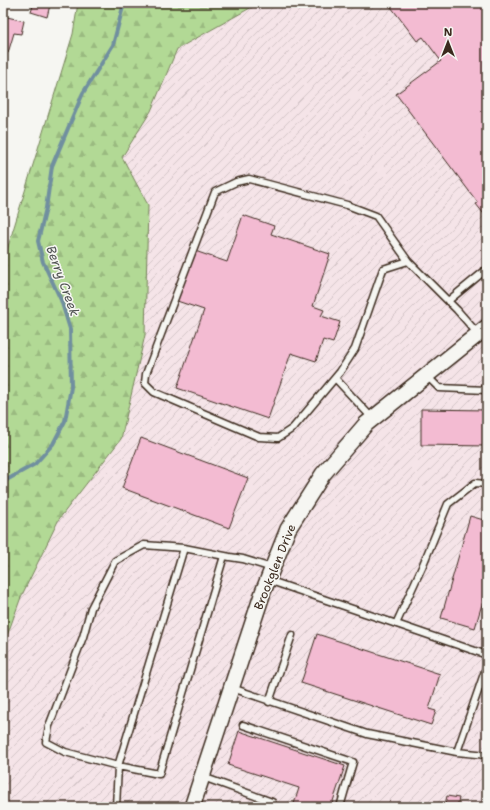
<svg xmlns="http://www.w3.org/2000/svg" width="490" height="810" font-family="'Shantell Sans',sans-serif">
<style>
.industrial{fill:url(#industrial-furrows)}
.forest{fill:url(#forest-firs);stroke:#76825a}
.lines{fill:none;stroke-linecap:round;stroke-linejoin:round}
.stream{stroke:#708f9f;stroke-width:4}
.building{fill:#f3bbd2;stroke:#3b2a1e}
.service-casing{stroke:#3b2a1e;stroke-width:9}
.tertiary-casing{stroke:#3b2a1e;stroke-width:18}
.service{stroke:#f6f6f2;stroke-width:6}
.tertiary{stroke:#f6f6f2;stroke-width:15}
.labels{text-anchor:middle;dominant-baseline:central;stroke-width:3;stroke-linejoin:round;paint-order:stroke}
.street-label{font-size:12px;fill:#3b2a1e;stroke:#f6f6f2}
.water-label{font-size:13px;font-style:italic;fill:#515454;stroke:#f6f6f2}
</style>
<defs>
<pattern id="industrial-furrows" width="10" height="10" patternUnits="userSpaceOnUse"><rect width="10" height="10" fill="#f5e4e8"/><path d="M-1 1l2-2M0 10L10 0M9 11l2-2" fill="none" stroke="#d3c4c7"/></pattern>
<pattern id="forest-firs" width="22" height="20" patternUnits="userSpaceOnUse"><rect width="22" height="20" fill="#b2d995"/><path d="M5 1l3.5 6h-7zM16 11l3.5 6h-7z" fill="#9aba80"/></pattern>
</defs>
<rect width="100%" height="100%" fill="#f6f6f2"/>
<filter id="ink" filterUnits="userSpaceOnUse"><feTurbulence type="fractalNoise" baseFrequency=".025" numOctaves="2"/><feDisplacementMap in="SourceGraphic" scale="8" xChannelSelector="R" yChannelSelector="G"/><feConvolveMatrix kernelMatrix="1 2 1 2 8 2 1 2 1" color-interpolation-filters="sRGB"/></filter>
<g filter="url(#ink)">
<path class="industrial" d="M 259,3 L 487,3 L 487,807 L 3,807 L 3,647 L 21,597 L 59,519 L 121,439 L 145,335 L 148,205 L 122,157 L 151,111 L 177,49 Z"/>
<path class="forest" d="M 78,3 L 259,3 L 177,49 L 151,111 L 122,157 L 148,205 L 145,335 L 121,439 L 59,519 L 21,597 L 3,647 L 3,263 L 73,34 Z"/>
<g class="lines">
<path class="stream" d="M 3,482 L 35,464 L 53,444 L 65,421 L 71,387 L 70,329 L 61,300 L 43,262 L 38,241 L 46,208 L 52,166 L 83,93 L 113,45 L 124,3"/>
</g>
<path class="building" d="M 34,3 L 44,3 L 50,5 L 47,17 L 31,12 Z
M 388,3 L 487,3 L 487,218 L 476,204 L 478,203 L 396,94 L 441,61 L 423,37 L 417,41 Z
M 3,16 L 24,21 L 21,34 L 14,33 L 8,53 L 3,52 Z
M 243,215 L 274,226 L 271,234 L 330,254 L 313,306 L 324,310 L 321,316 L 340,322 L 333,343 L 323,340 L 316,361 L 291,353 L 268,419 L 177,388 L 204,310 L 177,301 L 195,251 L 227,262 Z
M 421,409 L 487,410 L 487,446 L 421,445 Z
M 141,438 L 248,478 L 229,528 L 122,488 Z
M 470,516 L 487,521 L 487,587 L 475,628 L 441,618 Z
M 317,634 L 440,674 L 429,709 L 436,711 L 431,725 L 301,683 Z
M 239,731 L 345,766 L 331,807 L 293,807 L 299,788 L 228,765 Z
M 447,796 L 459,798 L 457,807 L 438,807 L 439,803 L 445,804 Z"/>
<g class="lines">
<g class="service-casing">
<path id="service" d="M 408,261 L 376,216 L 347,205 L 249,179 L 236,182 L 215,192 L 146,374 L 145,383 L 154,392 L 259,437 L 278,438 L 293,428 L 340,372 L 355,349 L 383,269 L 408,261 L 457,310 L 478,334
M 448,301 L 487,269
M 427,376 L 439,388 L 487,390
M 335,378 L 373,419
M 224,556 L 159,774 L 118,766 L 65,752 L 46,742 L 49,726 L 83,637 L 91,608 L 115,561 L 144,545 L 184,548 L 230,557 L 243,559 L 272,568
M 268,580 L 487,655
M 396,624 L 422,567 L 448,504 L 475,483 L 487,484
M 232,688 L 367,734 L 457,752 L 487,665
M 269,702 L 292,635
M 243,725 L 353,762 L 340,807
M 457,752 L 487,755
M 203,777 L 272,802 L 271,807
M 116,807 L 118,766 L 184,548"/>
</g>
<g class="tertiary-casing">
<path id="tertiary" d="M 192,807 L 263,592 L 288,529 L 323,474 L 366,424 L 487,327"/>
</g>
<use href="#service" class="service"/>
<use href="#tertiary" class="tertiary"/>
</g>
</g>
<g class="labels">
<g class="street-label">
<text transform="translate(275 567) rotate(-68)">Brookglen Drive</text>
</g>
<g class="water-label">
<text transform="translate(63 281) rotate(70)">Berry Creek</text>
</g>
</g>
<rect width="490" height="810" fill="none" stroke="#f6f6f2" stroke-width="16"/>
<rect x="8" y="8" width="474" height="794" fill="none" stroke="#3b2a1e" stroke-width="1.5" filter="url(#ink)"/>
<g transform="translate(448 42)" stroke="#f6f6f2" stroke-width="3" paint-order="stroke">
<path d="M0-3L7 15L0 10L-7 15Z" fill="#3b2a1e"/>
<text y="-6" font-size="11" font-weight="bold" text-anchor="middle" fill="#3b2a1e">N</text>
</g>
</svg>
